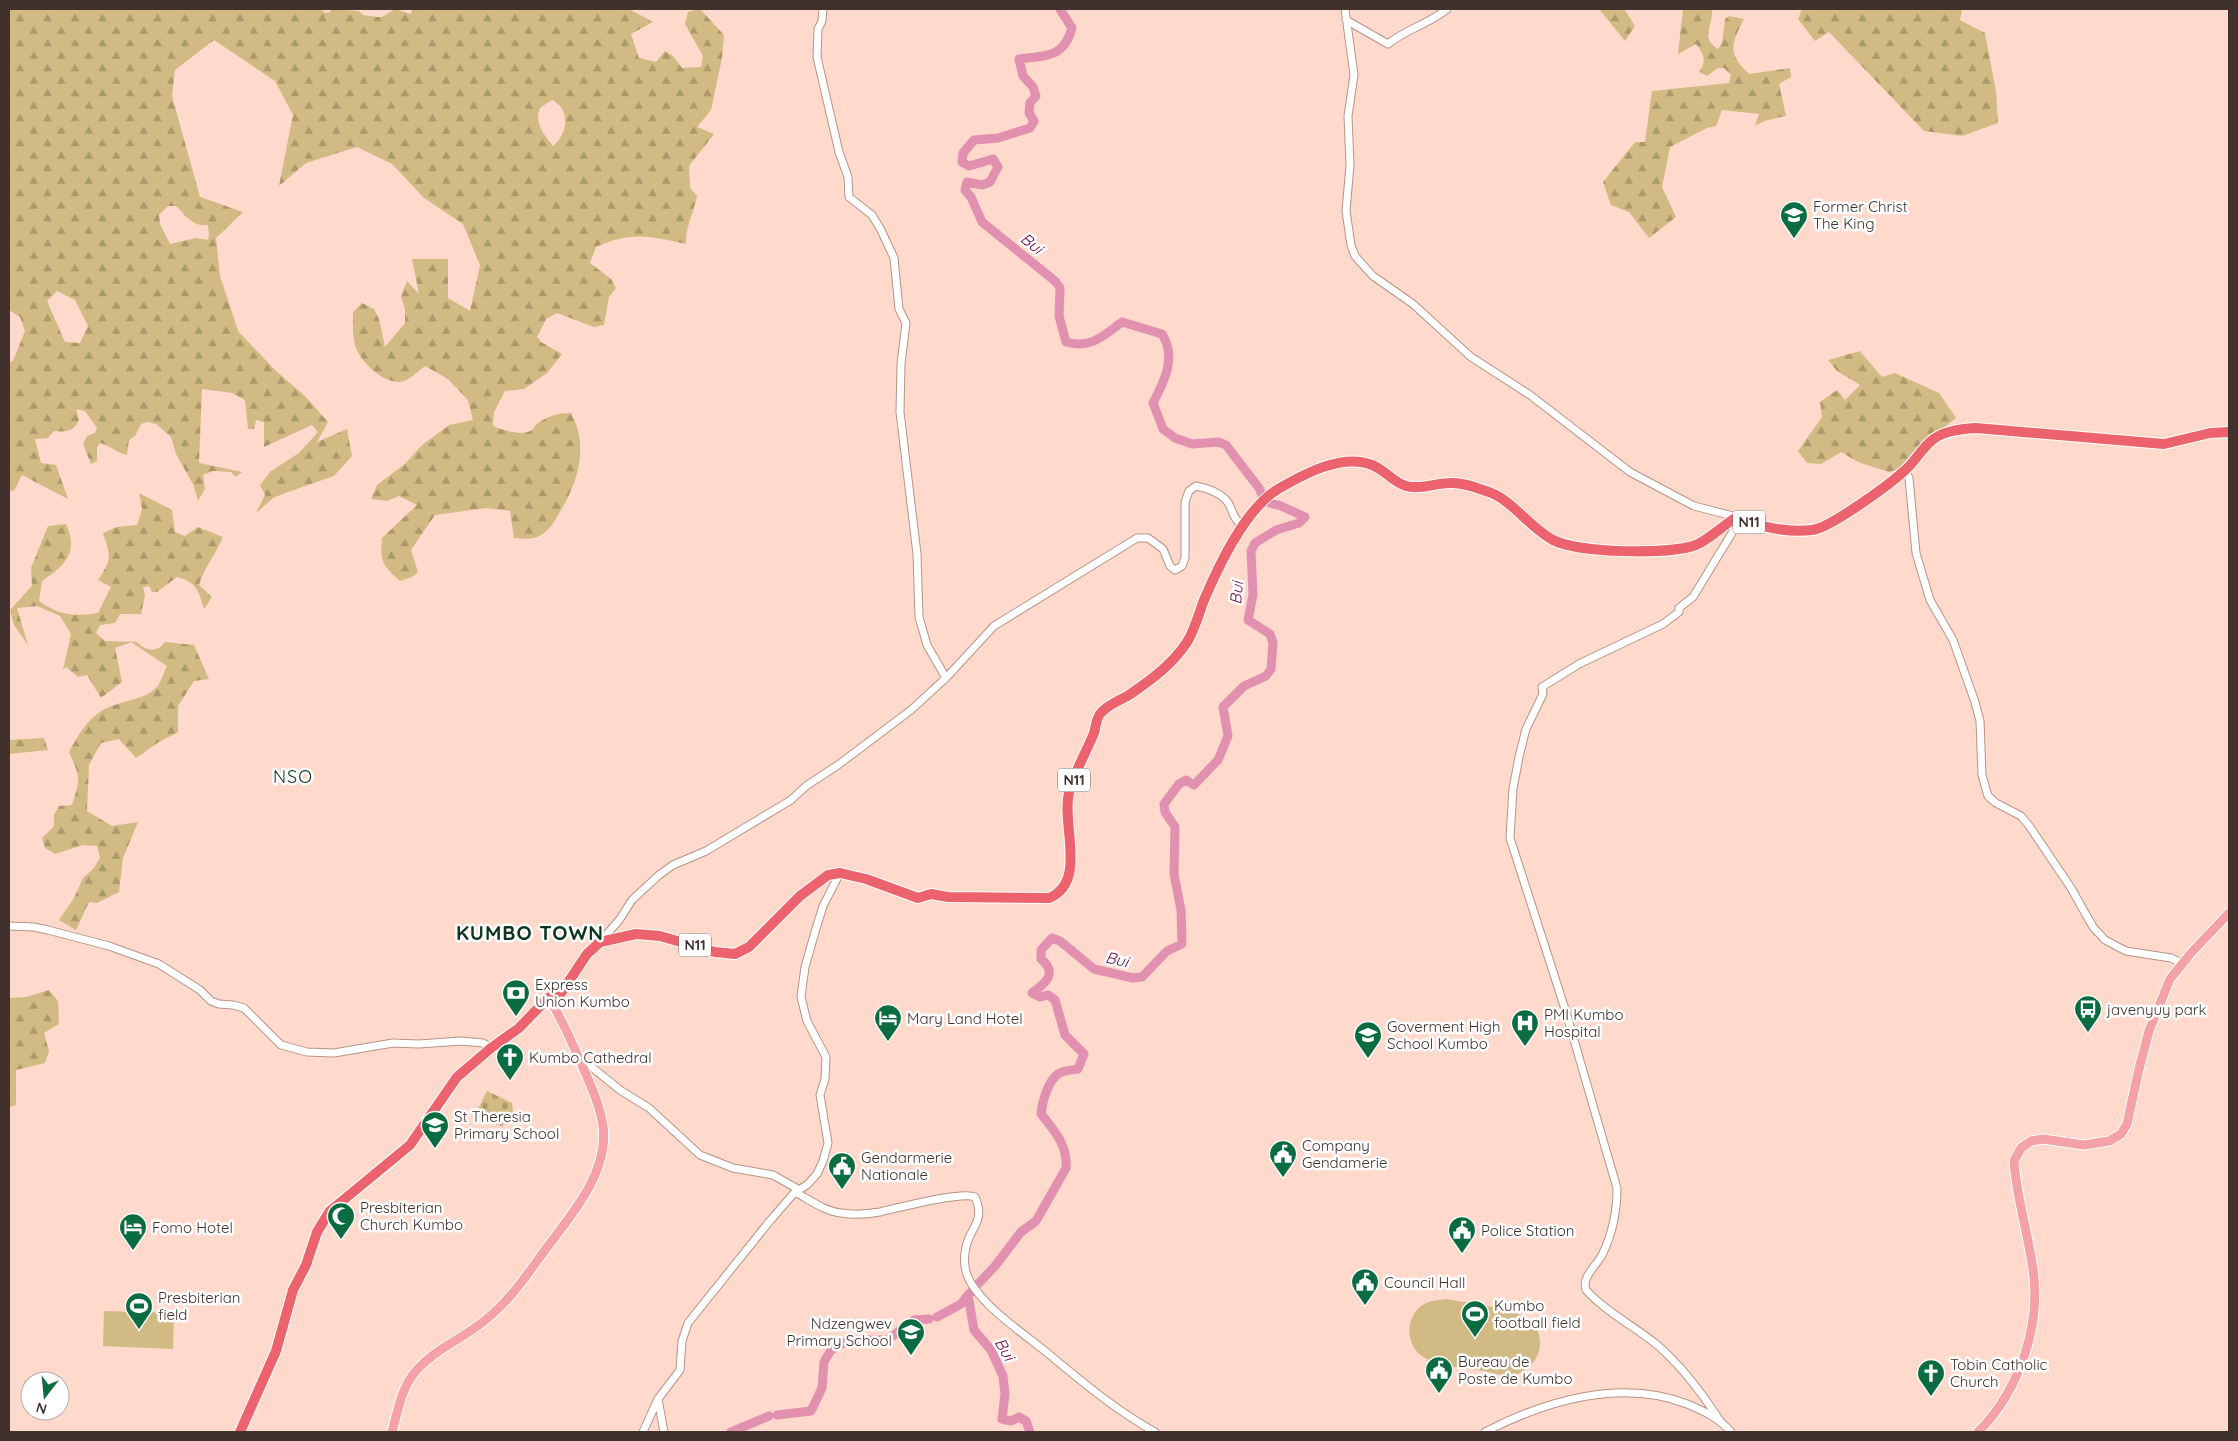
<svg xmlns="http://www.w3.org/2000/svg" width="2238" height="1441" font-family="Quicksand,sans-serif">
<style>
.forest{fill:url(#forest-firs);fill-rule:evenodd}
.cemetery{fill:url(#cemetery-stones)}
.pitch{fill:#d1ba83}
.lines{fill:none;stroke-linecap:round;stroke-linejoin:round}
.river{stroke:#e190af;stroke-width:9}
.minor-casing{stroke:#b79486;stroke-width:9}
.major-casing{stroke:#fff;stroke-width:11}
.highway-casing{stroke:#fff;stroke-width:12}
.minor{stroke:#fff;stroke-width:7}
.major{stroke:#f4a1a7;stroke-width:9}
.highway{stroke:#ec636d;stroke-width:10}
.labels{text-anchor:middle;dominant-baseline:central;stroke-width:5;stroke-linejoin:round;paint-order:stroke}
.shield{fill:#fff;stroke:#796f6b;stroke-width:1}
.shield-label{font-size:14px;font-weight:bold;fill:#40312c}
.poi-label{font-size:15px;fill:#40312c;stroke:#fff;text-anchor:start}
.water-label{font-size:16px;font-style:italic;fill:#6d0c40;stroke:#fff}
.quarter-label{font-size:18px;letter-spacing:1px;fill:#0c3620;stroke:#fff}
.district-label{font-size:20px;font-weight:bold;letter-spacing:1px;fill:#0c3620;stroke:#fff}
</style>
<defs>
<pattern id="forest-firs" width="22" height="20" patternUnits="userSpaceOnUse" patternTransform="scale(1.25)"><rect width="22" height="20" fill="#d1ba83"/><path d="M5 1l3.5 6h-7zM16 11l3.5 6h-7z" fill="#ab986b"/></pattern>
<pattern id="cemetery-stones" width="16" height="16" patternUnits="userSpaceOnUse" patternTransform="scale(1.25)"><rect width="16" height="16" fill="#d1ba83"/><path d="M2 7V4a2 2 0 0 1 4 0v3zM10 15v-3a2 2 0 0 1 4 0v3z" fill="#ab986b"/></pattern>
</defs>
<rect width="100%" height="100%" fill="#ffd9cb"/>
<path class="forest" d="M 9,9 L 321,9 L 325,13 L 331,12 L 330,9 L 359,11 L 363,15 L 377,17 L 382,17 L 395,9 L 411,14 L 412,9 L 629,9 L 653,22 L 631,34 L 639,58 L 656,62 L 665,51 L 673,56 L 682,68 L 701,67 L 703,56 L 685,24 L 688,12 L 700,9 L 724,35 L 722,58 L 711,110 L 697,127 L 714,134 L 689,166 L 690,188 L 697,196 C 694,212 685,228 686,244 C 649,236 632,231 596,247 L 590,263 L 611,279 L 616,288 L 609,297 L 604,325 L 594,327 L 557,313 L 546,319 L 537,337 L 541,342 L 562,354 L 547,373 L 524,389 L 505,391 L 494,412 L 493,426 C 503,430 522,437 532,430 C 534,428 535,425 537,424 C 546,416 560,413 571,413 C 590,447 577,485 558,515 C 554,523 546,534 537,537 C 530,540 521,538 514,538 L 510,511 L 486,508 L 435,515 L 411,550 L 418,572 L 412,577 L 400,581 C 382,565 380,562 382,538 L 417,505 L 399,496 L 387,501 L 371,499 L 377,485 L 405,464 L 421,446 L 449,425 L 473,420 L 468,400 L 448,379 L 425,366 C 418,371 407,383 398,382 C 381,381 362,363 356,348 C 352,337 353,324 353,312 L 362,303 L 374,309 L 379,319 L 385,347 L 405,323 L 405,309 L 401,297 L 407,281 L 419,294 L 412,259 L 448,259 L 448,298 L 470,311 L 480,265 L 463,224 L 424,198 L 392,164 L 357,147 L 306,163 L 279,186 L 293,115 L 275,81 L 214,40 L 175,70 L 172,96 L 200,197 L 243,212 L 216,238 L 220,276 L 238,331 L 275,370 L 306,397 L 328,422 L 317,442 L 347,429 L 352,456 L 334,476 L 285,493 L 273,498 L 256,513 L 265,495 L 260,485 L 271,471 L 299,453 L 318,432 L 312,425 L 264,447 L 264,422 L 256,420 L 254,429 L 248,429 L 245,400 L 232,393 L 202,389 L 199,463 L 242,472 L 236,477 L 231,472 L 213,471 L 203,475 L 205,489 L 198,501 L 194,486 L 176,454 L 171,437 L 156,424 L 147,422 L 141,424 L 135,436 L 129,440 L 127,455 C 117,453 111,446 100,443 L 97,447 L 97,461 L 91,464 L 83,444 L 87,436 L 95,433 L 97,428 L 85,411 L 76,409 L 79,420 C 73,432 66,432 54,431 L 48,438 L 35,439 L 41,463 L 56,465 L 68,499 L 22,475 L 14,491 L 9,490 L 9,362 L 13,361 L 25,331 L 20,317 L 9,310 ZM 552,100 C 571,109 568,134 553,146 C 544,135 534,123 540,108 ZM 168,206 L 176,206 C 186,215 192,227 208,225 L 209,235 L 208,240 L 196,238 L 170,244 L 160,224 L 159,215 ZM 57,291 L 75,300 L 88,326 L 80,343 L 65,342 L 47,301 Z
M 1599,9 L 1624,9 L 1635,26 L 1625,41 Z
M 1683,9 L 1712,9 C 1714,25 1699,38 1718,49 L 1722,43 L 1725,19 L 1729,16 L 1744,19 C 1731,45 1727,53 1749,74 L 1790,68 L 1791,77 L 1779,84 L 1786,116 L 1764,121 L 1755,126 L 1759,114 L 1722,110 L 1716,126 L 1707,128 L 1670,147 L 1662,187 L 1676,217 L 1649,238 L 1629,212 L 1611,205 L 1603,182 L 1635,142 L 1645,142 L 1652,91 L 1729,83 L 1731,75 L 1724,68 L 1718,68 L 1707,76 L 1699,72 C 1707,61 1704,54 1696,44 L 1678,54 Z
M 1802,9 L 1962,9 L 1960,20 L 1985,33 L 1996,92 L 1998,123 L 1962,136 L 1924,131 L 1829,32 L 1815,41 L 1798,19 Z
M 1860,351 L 1882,377 L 1895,373 L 1939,393 L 1956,418 L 1920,446 L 1899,469 L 1889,472 L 1858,462 L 1841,452 L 1821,464 L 1807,463 L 1798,451 L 1822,417 L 1820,402 L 1837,390 L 1845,400 L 1860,385 L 1837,371 L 1828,360 Z
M 139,493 L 172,510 L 175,532 L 185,536 L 198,527 L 223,537 C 216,554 204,568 199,585 L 212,597 L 204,609 C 199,592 197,582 177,577 L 157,592 L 152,592 L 149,586 L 143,587 L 145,595 L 141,614 L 120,614 L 115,623 L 100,625 L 96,633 L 105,641 L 137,642 C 146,651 157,653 165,642 L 194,645 L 209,679 L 194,681 L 178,706 L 178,732 L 159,742 L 136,758 L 119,739 L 101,743 L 89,765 L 87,811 L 112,826 L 138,822 L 123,858 L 119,892 L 97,903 L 89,902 L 76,930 L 59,920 L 74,898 L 83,878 L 94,868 L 100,858 L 97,846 L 83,845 L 55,854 L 45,848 L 42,838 L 54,826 L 54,815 L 59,806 L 72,805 C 81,778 80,777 69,752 C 78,736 86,720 103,710 C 118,701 146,700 157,687 C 161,682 164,672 167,666 L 131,642 L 115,648 L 122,682 L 101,698 L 87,675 L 78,677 L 66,667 L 63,670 L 71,634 L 60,616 L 37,606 L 17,608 L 28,645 L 14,625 L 10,610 L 32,586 L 31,568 L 48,526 L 66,524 C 79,552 65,566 42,581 L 39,601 C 58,615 75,617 98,613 L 111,587 L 98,580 C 112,559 111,557 103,533 L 117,527 L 137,525 L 142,509 Z
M 44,738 L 48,750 L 9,754 L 9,740 Z
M 49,990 L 58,1001 L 59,1024 L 44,1033 L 49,1051 L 45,1063 L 16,1070 L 16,1105 L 9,1107 L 9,998 L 26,997 Z"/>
<path class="cemetery" d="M 487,1091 L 512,1103 L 513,1112 L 508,1123 L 504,1122 L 502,1127 L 475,1115 Z"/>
<path class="pitch" d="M 1447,1299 C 1465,1303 1514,1308 1528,1319 C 1550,1335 1540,1369 1514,1375 C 1505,1377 1494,1373 1484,1371 C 1465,1368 1442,1367 1425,1358 C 1404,1347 1405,1315 1424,1304 C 1432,1300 1439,1300 1447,1299 Z
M 104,1311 L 174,1313 L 173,1349 L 103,1346 Z"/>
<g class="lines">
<path class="river" d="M 978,1284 L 995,1266 L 1021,1232 L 1036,1221 L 1066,1168 C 1068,1146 1054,1130 1041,1114 C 1042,1102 1048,1081 1058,1074 C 1063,1070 1072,1070 1078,1069 L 1084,1054 L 1065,1035 L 1055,1000 L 1048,995 L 1040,997 L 1032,993 C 1046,983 1058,973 1041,959 L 1041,950 L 1052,938 L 1060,941 L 1094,969 L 1133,978 L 1142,977 L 1167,951 L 1182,944 L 1181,910 L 1174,874 L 1175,827 L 1165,812 L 1164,804 L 1179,784 L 1186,780 L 1194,785 L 1218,760 L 1228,736 L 1223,707 L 1244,686 L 1266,676 L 1271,669 L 1273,643 L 1270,634 L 1248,620 L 1253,595 L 1251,551 L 1255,543 L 1276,530 L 1299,523 L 1305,517 L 1281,506 L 1270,503 L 1263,497 L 1259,488 L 1226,445 L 1218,442 L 1192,444 L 1175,438 L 1163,429 L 1153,403 C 1164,382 1177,357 1162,334 L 1122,322 C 1103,336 1091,349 1066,342 L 1059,316 L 1060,288 L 1055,281 L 982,222 L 971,197 L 965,190 L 967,182 L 982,185 L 990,182 L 998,167 L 993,159 L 969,166 L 962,162 L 963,153 L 974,140 L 998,138 L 1030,128 L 1034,121 L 1029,113 L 1030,103 L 1036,96 L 1033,87 L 1023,76 L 1019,59 C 1045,56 1064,58 1072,28 L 1060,9
M 972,1291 L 968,1295 L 974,1330 L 991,1350 L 1003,1376 L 1005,1394 L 1002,1419 L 1011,1421 L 1019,1417 L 1026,1421 L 1030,1432
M 937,1317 L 961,1304 L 968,1295
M 777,1415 L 811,1411 L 822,1388 L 824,1362 L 831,1350 L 849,1340 L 887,1340 L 914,1320 L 929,1319
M 731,1432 L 769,1416"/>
<g class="minor-casing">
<path id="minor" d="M 1345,9 L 1354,75 L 1348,116 L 1350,165 L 1346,211 L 1351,245 L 1355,256 L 1373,276 L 1413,304 L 1471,357 L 1530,395 L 1630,472 L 1694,506 L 1737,517 L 1735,528 L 1693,597 L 1679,608 L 1679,612 L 1663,624 L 1579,664 L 1542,687 L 1543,694 L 1526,729 L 1519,757 L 1513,789 L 1510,838 L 1565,1009 L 1617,1188 C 1617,1211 1613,1232 1603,1253 C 1598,1265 1581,1276 1586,1290 C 1606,1312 1634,1326 1656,1344 C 1682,1366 1702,1393 1720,1421
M 1346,20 L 1388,44 C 1406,29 1429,24 1447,9
M 1905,470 L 1909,478 L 1916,553 L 1930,600 L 1953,640 L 1975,702 L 1980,721 L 1982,775 L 1988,796 L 1996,803 L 2021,816 L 2030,827 L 2071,888 L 2093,927 L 2105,940 L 2126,951 L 2171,958 L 2177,961 L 2179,967
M 946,678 L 994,626 L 1137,538 L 1148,538 L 1163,549 L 1170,566 L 1175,570 L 1182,566 L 1185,558 L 1185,502 L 1189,491 L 1196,486 C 1206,488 1217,491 1225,499 C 1233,506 1231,518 1242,525
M 9,926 L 34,927 L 48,930 L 109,946 L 159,964 L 200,990 L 211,1001 L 219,1004 L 233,1005 L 244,1008 L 281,1045 L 307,1052 L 334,1053 L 393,1043 L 419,1044 L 461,1041 L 483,1043 L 491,1048
M 600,942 L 620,919 L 632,900 L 659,875 L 673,865 L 706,851 L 791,800 L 806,786 L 838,765 L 911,710 L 946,678 L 927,645 L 919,617 L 917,554 L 900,412 L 901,364 L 906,323 L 899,309 L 894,258 L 881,230 L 872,215 L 849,197 L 848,177 L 839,152 L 817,57 L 818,29 L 822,21 L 823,9
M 578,1056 L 620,1090 L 649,1108 L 700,1155 L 733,1168 L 773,1175 L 796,1188 L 795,1192 C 810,1200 824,1211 841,1213 C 853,1215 868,1214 880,1212 C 897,1208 962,1191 975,1197 C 986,1222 970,1227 966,1247 C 965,1252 964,1261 965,1266 C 967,1296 1023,1333 1045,1351 C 1080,1380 1115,1410 1155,1432
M 658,1399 L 664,1432
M 643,1432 L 658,1399 L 680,1370 L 682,1341 L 688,1323 L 769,1222 L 795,1192 L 807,1185 L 817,1174 L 823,1161 L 828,1143 L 820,1095 L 825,1079 L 826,1057 L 807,1021 L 801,997 L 805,967 L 815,932 L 823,906 L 840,873
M 1485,1432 C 1545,1401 1621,1378 1687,1404 C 1704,1411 1719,1418 1731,1432"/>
</g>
<g class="major-casing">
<path id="major" d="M 392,1432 C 397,1414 401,1391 412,1376 C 430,1351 461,1340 484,1321 C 510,1301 529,1272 548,1246 C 573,1213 609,1171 603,1126 C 600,1105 590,1084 582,1065 C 571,1042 563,1019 548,998
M 1978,1432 C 2020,1390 2043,1322 2032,1263 C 2027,1229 2016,1195 2014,1161 L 2021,1148 L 2031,1141 L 2043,1139 L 2084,1145 L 2109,1141 L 2121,1134 L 2127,1124 L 2139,1069 L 2149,1031 L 2170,979 L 2191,953 L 2229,913"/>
</g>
<g class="highway-casing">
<path id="highway" d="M 240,1432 L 276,1351 L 293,1290 L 306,1265 L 317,1232 L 330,1211 L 410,1145 L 457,1077 L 491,1048 L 519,1028 L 548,998 L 561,993 L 587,954 L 600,942 L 636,934 L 660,936 L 715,952 L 735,954 L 749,947 L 800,896 L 828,875 L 840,873 L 866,879 L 918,898 L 931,894 L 948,897 L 1049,898 C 1088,882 1061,824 1069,793 C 1074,772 1086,753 1094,733 C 1096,727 1096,719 1100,714 C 1108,704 1119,701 1129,695 C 1151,680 1173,664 1187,642 C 1195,629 1199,613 1204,600 C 1219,565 1245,509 1278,489 C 1304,474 1342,453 1372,465 C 1385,470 1393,482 1406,486 C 1420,490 1436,483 1450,483 C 1463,482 1477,488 1489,492 C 1512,500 1530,528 1553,540 C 1578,553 1669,555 1696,545 C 1710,539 1723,525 1737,517 C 1759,527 1788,533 1812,530 C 1830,528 1889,485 1904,471 C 1914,463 1920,451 1930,442 C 1941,431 1961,429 1976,428 L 2164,444 L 2210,433 L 2229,432"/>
</g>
<use href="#minor" class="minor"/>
<use href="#major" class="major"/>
<use href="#highway" class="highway"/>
</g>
<defs>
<g id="school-pin" transform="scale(1.4375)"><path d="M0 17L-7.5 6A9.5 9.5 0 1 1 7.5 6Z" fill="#0b6c42" stroke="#fff"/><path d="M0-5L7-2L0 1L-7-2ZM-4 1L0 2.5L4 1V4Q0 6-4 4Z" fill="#fff"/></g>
<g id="bank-pin" transform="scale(1.4375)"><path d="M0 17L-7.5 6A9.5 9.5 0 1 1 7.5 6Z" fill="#0b6c42" stroke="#fff"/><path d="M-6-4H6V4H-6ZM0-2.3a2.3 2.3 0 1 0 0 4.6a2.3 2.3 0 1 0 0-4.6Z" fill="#fff"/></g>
<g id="bus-pin" transform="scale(1.4375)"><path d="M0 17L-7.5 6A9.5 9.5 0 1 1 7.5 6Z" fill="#0b6c42" stroke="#fff"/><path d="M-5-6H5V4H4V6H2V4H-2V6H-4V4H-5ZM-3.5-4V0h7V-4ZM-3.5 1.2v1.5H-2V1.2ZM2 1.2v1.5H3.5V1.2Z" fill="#fff"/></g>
<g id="hotel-pin" transform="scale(1.4375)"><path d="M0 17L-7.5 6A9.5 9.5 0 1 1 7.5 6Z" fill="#0b6c42" stroke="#fff"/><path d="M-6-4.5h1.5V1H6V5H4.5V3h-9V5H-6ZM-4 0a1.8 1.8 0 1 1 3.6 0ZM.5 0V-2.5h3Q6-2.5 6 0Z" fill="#fff"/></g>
<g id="hospital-pin" transform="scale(1.4375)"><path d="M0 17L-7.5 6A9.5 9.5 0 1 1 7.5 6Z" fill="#0b6c42" stroke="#fff"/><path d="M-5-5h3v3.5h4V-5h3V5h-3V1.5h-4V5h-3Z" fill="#fff"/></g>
<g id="church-pin" transform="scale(1.4375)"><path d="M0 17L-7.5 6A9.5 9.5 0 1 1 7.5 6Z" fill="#0b6c42" stroke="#fff"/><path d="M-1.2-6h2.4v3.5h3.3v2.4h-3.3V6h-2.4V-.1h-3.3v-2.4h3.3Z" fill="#fff"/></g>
<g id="civic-pin" transform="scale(1.4375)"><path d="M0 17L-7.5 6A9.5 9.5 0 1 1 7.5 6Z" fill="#0b6c42" stroke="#fff"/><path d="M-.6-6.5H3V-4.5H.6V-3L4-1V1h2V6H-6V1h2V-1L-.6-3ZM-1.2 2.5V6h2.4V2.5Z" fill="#fff"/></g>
<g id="mosque-pin" transform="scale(1.4375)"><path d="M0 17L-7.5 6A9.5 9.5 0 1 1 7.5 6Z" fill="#0b6c42" stroke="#fff"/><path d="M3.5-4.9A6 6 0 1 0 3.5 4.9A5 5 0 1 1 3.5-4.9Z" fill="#fff"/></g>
<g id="stadium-pin" transform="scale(1.4375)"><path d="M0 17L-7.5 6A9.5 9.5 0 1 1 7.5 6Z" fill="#0b6c42" stroke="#fff"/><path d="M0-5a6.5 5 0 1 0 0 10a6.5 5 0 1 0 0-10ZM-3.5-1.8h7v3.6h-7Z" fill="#fff"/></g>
</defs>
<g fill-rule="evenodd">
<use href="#school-pin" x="1794" y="215"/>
<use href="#bank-pin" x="516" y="993"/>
<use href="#bus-pin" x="2088" y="1009"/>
<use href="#hotel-pin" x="888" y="1018"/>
<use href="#hospital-pin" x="1525" y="1023"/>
<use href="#school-pin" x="1368" y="1035"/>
<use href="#church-pin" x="510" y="1057"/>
<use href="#school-pin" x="435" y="1125"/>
<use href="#civic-pin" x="1283" y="1154"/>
<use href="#civic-pin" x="842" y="1166"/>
<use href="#mosque-pin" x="341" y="1216"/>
<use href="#hotel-pin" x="133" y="1227"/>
<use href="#civic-pin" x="1462" y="1230"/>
<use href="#civic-pin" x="1365" y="1282"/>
<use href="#stadium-pin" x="139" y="1306"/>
<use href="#stadium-pin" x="1475" y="1314"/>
<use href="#school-pin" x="911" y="1332"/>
<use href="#civic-pin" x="1439" y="1370"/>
<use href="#church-pin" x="1931" y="1373"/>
</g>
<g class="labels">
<g class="shield">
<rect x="1733" y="510.5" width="32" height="23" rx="4"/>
<rect x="1058" y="768.5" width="32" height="23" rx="4"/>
<rect x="679" y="933.5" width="32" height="23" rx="4"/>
</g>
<g class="shield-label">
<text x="1749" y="522">N11</text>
<text x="1074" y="780">N11</text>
<text x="695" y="945">N11</text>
</g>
<g class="poi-label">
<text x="1813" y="206">Former Christ<tspan x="1813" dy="17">The King</tspan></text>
<text x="535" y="984">Express<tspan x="535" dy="17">Union Kumbo</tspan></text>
<text x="2107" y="1009">javenyuy park</text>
<text x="1544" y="1014">PMI Kumbo<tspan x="1544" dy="17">Hospital</tspan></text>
<text x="907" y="1018">Mary Land Hotel</text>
<text x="1387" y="1026">Goverment High<tspan x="1387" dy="17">School Kumbo</tspan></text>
<text x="529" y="1057">Kumbo Cathedral</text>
<text x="454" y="1116">St Theresia<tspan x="454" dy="17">Primary School</tspan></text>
<text x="1302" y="1145">Company<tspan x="1302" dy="17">Gendamerie</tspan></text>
<text x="861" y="1157">Gendarmerie<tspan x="861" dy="17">Nationale</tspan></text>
<text x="360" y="1207">Presbiterian<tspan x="360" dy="17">Church Kumbo</tspan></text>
<text x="152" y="1227">Fomo Hotel</text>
<text x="1481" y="1230">Police Station</text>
<text x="1384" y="1282">Council Hall</text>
<text x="158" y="1297">Presbiterian<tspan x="158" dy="17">field</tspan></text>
<text x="1494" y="1305">Kumbo<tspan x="1494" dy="17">football field</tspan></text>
<text x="892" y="1323" text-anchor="end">Ndzengwev<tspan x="892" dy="17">Primary School</tspan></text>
<text x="1458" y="1361">Bureau de<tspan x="1458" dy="17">Poste de Kumbo</tspan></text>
<text x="1950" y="1364">Tobin Catholic<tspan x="1950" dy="17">Church</tspan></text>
</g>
<g class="water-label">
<text transform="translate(1032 243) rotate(39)">Bui</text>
<text transform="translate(1236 593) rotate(-85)">Bui</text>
<text transform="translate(1117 959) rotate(13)">Bui</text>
<text transform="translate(1005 1349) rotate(60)">Bui</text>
</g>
<g class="quarter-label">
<text x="293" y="776">NSO</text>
</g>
<g class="district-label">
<text x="530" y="932">KUMBO TOWN</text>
</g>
</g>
<rect width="2238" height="1441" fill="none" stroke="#40312c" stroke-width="20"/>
<g transform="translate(45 1396) rotate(196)"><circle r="24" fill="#ffffff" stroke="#b3adab"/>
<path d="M0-4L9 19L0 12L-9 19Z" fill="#0b6c42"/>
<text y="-8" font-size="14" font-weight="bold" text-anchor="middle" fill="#40312c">N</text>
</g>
</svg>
